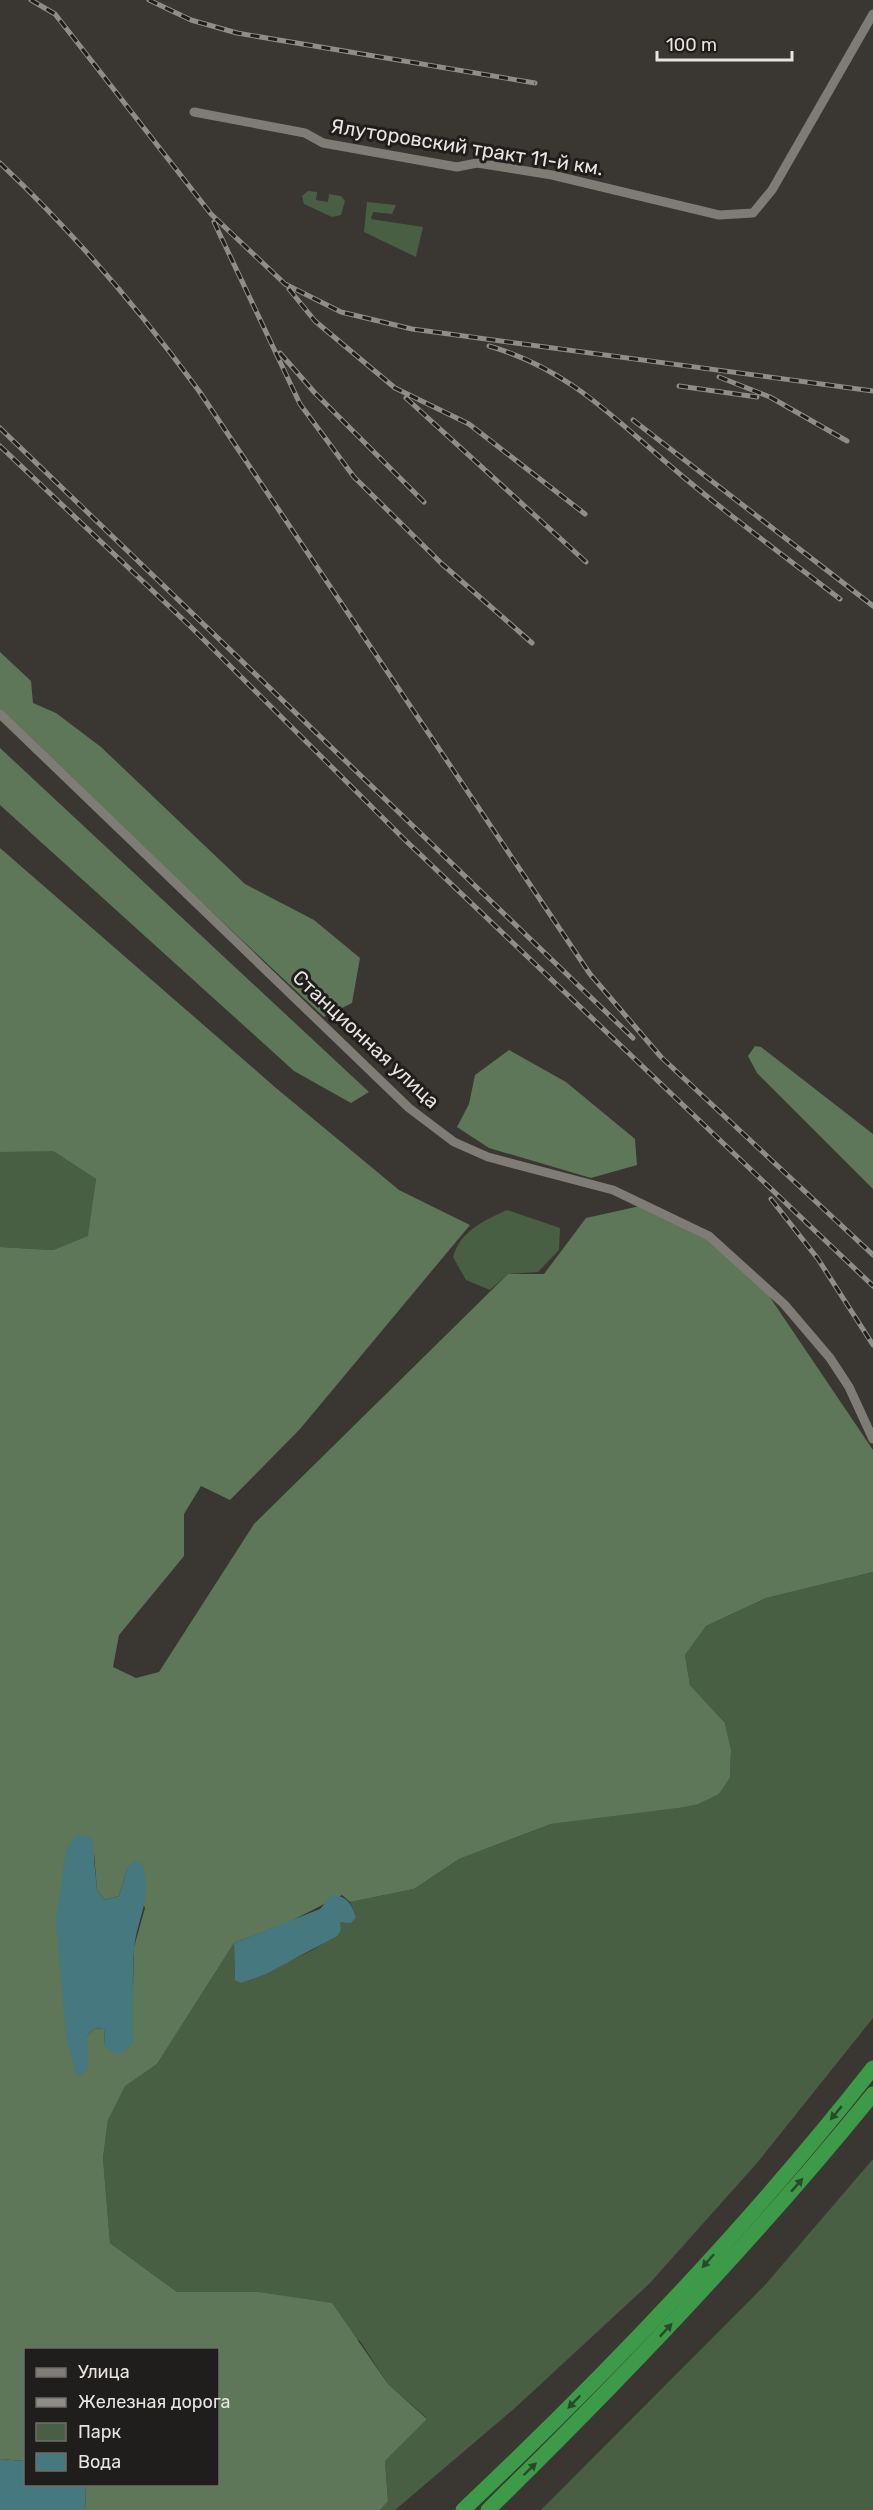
<svg xmlns="http://www.w3.org/2000/svg" width="873" height="2510" font-family="Rubik,sans-serif">
<style>
.green{fill:#485f44}
.forest{fill:#5d7758;fill-rule:evenodd}
.water{fill:#45787f}
.lines{fill:none;stroke-linecap:round;stroke-linejoin:round}
.minor{stroke:#7f7b75;stroke-width:9}
.trunk{stroke:#3c9a49;stroke-width:15}
.rail-casing{stroke:#908c88;stroke-width:5}
.rail{stroke:#201e1c;stroke-width:3;stroke-dasharray:9;stroke-linecap:butt}
.oneway{fill:#2a492c}
.labels{text-anchor:middle;dominant-baseline:central;stroke-width:6;stroke-linejoin:round;paint-order:stroke}
.street-label{font-size:20px;fill:#e6e3e0;stroke:#201e1c}
</style>
<rect width="100%" height="100%" fill="#3a3631"/>
<path class="green" d="M 308,191 L 317,192 L 316,200 L 328,202 L 329,194 L 341,196 L 345,201 L 341,215 L 332,217 L 304,204 L 302,196 Z
M 367,202 L 396,205 L 392,214 L 373,212 L 371,219 L 423,227 L 416,257 L 364,232 Z
M 4,1151 L 53,1151 L 96,1179 L 89,1236 L 53,1250 L 0,1247 L 0,1152 Z
M 507,1210 L 560,1228 L 559,1250 L 538,1272 L 508,1274 L 490,1290 L 466,1280 L 453,1257 C 461,1230 484,1221 507,1210 Z
M 873,1572 L 873,2018 L 757,2163 L 649,2284 L 515,2408 L 395,2510 L 380,2510 L 388,2500 L 385,2461 L 427,2418 L 388,2384 L 360,2341 L 258,2292 L 177,2292 L 110,2243 L 103,2158 L 108,2120 L 124,2086 L 157,2064 L 234,1943 L 235,1980 C 264,1969 329,1954 340,1922 L 356,1917 L 350,1902 L 414,1889 L 459,1859 L 551,1824 L 679,1808 L 719,1794 L 730,1778 L 731,1750 L 725,1723 L 690,1685 L 685,1655 L 706,1626 L 766,1598 Z
M 873,2159 L 873,2510 L 541,2510 L 765,2285 Z"/>
<path class="forest" d="M 0,652 L 31,681 L 33,703 L 56,713 L 101,747 L 245,884 L 314,920 L 360,958 L 352,1003 L 324,1017 L 0,713 Z
M 0,748 L 369,1092 L 351,1103 L 294,1071 L 0,805 Z
M 0,848 L 276,1088 L 399,1190 L 470,1225 L 300,1429 L 230,1500 L 201,1486 L 184,1514 L 184,1556 L 119,1635 L 113,1667 L 136,1678 L 159,1672 L 254,1524 L 508,1274 L 544,1274 L 586,1218 L 649,1204 L 702,1232 L 759,1281 L 873,1450 L 873,1572 L 766,1598 L 706,1626 L 685,1655 L 690,1685 L 725,1723 L 731,1750 L 730,1778 L 719,1794 L 698,1804 L 679,1808 L 551,1824 L 459,1859 L 414,1889 L 350,1902 L 342,1895 L 289,1922 L 234,1943 L 157,2064 L 125,2086 L 108,2120 L 103,2158 L 110,2243 L 177,2292 L 258,2292 L 332,2303 L 388,2384 L 427,2419 L 385,2461 L 388,2501 L 380,2510 L 86,2510 L 85,2485 L 218,2484 L 218,2350 L 26,2350 L 25,2461 L 0,2459 L 0,1247 L 53,1250 L 88,1236 L 96,1179 L 53,1151 L 0,1152 ZM 94,1853 L 97,1890 L 105,1900 L 119,1896 L 127,1869 L 145,1908 L 134,1947 L 133,1984 L 105,2046 L 104,2028 L 94,2029 L 87,2036 Z
M 755,1046 L 761,1047 L 873,1134 L 873,1189 L 757,1073 L 748,1056 Z
M 509,1050 L 566,1082 L 635,1139 L 637,1165 L 591,1178 L 489,1148 L 457,1127 L 469,1104 L 475,1075 Z"/>
<path class="water" d="M 77,1834 L 92,1838 L 97,1890 L 105,1900 L 119,1896 L 127,1869 L 134,1861 L 142,1864 C 153,1901 137,1916 134,1950 C 132,1981 133,2012 133,2043 L 124,2053 L 114,2053 L 105,2047 L 104,2028 L 94,2029 L 87,2036 L 88,2070 L 77,2077 L 66,2038 L 56,1922 L 66,1850 Z
M 332,1895 C 348,1896 351,1904 356,1917 L 351,1923 L 340,1922 L 341,1930 L 337,1936 L 266,1974 L 241,1983 L 235,1980 L 234,1943 L 320,1909 Z
M 0,2459 L 25,2461 L 26,2484 L 85,2485 L 86,2510 L 0,2510 Z"/>
<g class="lines">
<path class="minor" d="M 194,112 L 305,133 L 323,143 L 457,167 L 477,163 L 552,175 L 719,215 L 753,213 L 772,190 L 873,14
M 0,714 L 409,1108 L 454,1142 L 488,1157 L 613,1190 L 709,1236 L 784,1304 L 830,1358 L 849,1387 L 873,1439"/>
<path class="trunk" d="M 463,2510 C 609,2372 749,2226 873,2068
M 488,2510 C 623,2378 754,2241 873,2094"/>
<g class="rail-casing">
<path id="rail" d="M 31,0 L 55,14 L 211,214 L 285,284 L 341,312 L 412,329 L 873,391
M 149,0 L 191,20 L 237,33 L 535,83
M 0,163 C 74,233 139,309 199,391 L 590,974 L 661,1057 L 873,1255
M 214,222 L 300,404 L 354,477 L 442,564 L 532,643
M 289,289 L 315,321 L 395,388 L 469,424 L 585,514
M 489,346 C 572,370 617,422 681,475 C 732,518 787,558 840,599
M 280,353 L 315,393 L 424,502
M 719,377 L 770,397 L 847,441
M 679,386 L 757,397
M 406,398 L 586,562
M 633,420 L 873,606
M 0,428 L 633,1038
M 0,446 L 192,628 L 404,839 L 873,1286
M 771,1199 L 818,1259 L 873,1345"/>
</g>
<use href="#rail" class="rail"/>
</g>
<defs><path id="oneway-solid" d="M-6-.8H1V-3.2L6.5 0L1 3.2V.8H-6Z" transform="scale(1.5)"/></defs>
<g class="oneway">
<use href="#oneway-solid" transform="translate(836 2113) rotate(130)"/>
<use href="#oneway-solid" transform="translate(797 2185) rotate(-49)"/>
<use href="#oneway-solid" transform="translate(708 2261) rotate(132)"/>
<use href="#oneway-solid" transform="translate(666 2330) rotate(-47)"/>
<use href="#oneway-solid" transform="translate(574 2402) rotate(134)"/>
<use href="#oneway-solid" transform="translate(530 2469) rotate(-44)"/>
</g>
<g class="labels">
<g class="street-label">
<text transform="translate(467 147) rotate(9)">Ялуторовский тракт 11-й км.</text>
<text transform="translate(366 1039) rotate(43)">Станционная улица</text>
</g>
</g>
<rect x="24" y="2348" width="195" height="138" fill="#201e1c" stroke="#6f6d6a" stroke-width="1.5"/>
<rect x="36" y="2368" width="30" height="9" fill="#7f7b75" stroke="#6f6d6a" stroke-width="1.5"/>
<text x="78" y="2378" font-size="18" fill="#e6e3e0">Улица</text>
<rect x="36" y="2398" width="30" height="9" fill="#908c88" stroke="#6f6d6a" stroke-width="1.5"/>
<text x="78" y="2408" font-size="18" fill="#e6e3e0">Железная дорога</text>
<rect x="36" y="2423" width="30" height="18" fill="#485f44" stroke="#6f6d6a" stroke-width="1.5"/>
<text x="78" y="2438" font-size="18" fill="#e6e3e0">Парк</text>
<rect x="36" y="2453" width="30" height="18" fill="#45787f" stroke="#6f6d6a" stroke-width="1.5"/>
<text x="78" y="2468" font-size="18" fill="#e6e3e0">Вода</text>
<path d="M657 51v9h135v-9" fill="none" stroke="#e6e3e0" stroke-width="3"/>
<text x="666" y="51" font-size="18" fill="#e6e3e0" stroke="#201e1c" stroke-width="4.5" paint-order="stroke">100 m</text>
</svg>
